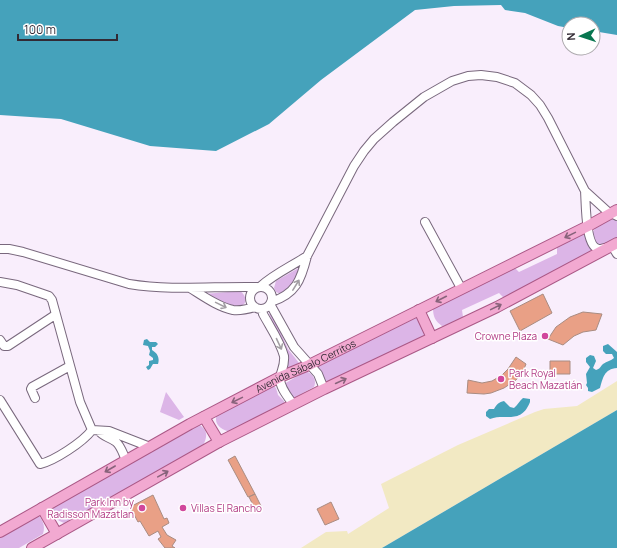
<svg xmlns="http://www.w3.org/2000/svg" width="617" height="548" font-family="Manrope,sans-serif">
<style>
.green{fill:#dcb5e7}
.sand{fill:#f2e9c3}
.water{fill:#45a2bb}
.building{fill:#e9a086;stroke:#a98c82}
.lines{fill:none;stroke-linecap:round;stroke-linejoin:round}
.minor-casing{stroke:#79687d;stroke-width:10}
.major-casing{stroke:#aa5886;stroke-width:12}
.minor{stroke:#fff;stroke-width:8}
.major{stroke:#f2a9d1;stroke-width:10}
.oneway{stroke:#88637b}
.oneway2{stroke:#a39fa4}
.hotel-dot{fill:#d1479c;stroke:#fff;stroke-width:1.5}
.labels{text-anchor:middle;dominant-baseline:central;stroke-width:3;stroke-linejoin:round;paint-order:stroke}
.hotel-label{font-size:10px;fill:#b23c85;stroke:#fff;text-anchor:end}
.street-label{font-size:10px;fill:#322a34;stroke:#fff}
</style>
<rect width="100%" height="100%" fill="#f9eefc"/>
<path class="green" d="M 612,218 L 617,219 L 617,239 C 606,244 603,248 592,240 C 592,225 600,225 612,218 Z
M 584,233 L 587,234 L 595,251 L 504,298 L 499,293 L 462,310 L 463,317 L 447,325 L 442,326 C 435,321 433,316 433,308 L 514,267 L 519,272 L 557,254 L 557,246 Z
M 302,266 L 290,290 L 281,294 L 276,292 L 274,288 L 276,281 Z
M 240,291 C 245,294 249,303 241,306 C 239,308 232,307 229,306 C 221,305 211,298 204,294 Z
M 272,313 L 288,349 L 299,363 L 288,369 L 286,352 L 269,314 Z
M 415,316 L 418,317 L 425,333 L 423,337 L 327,384 C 321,380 317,371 318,364 Z
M 306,371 C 313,374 317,380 314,387 L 292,399 L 284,384 Z
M 273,385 L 276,388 L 278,395 L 284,401 L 284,405 L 231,432 C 220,430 212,423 218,412 Z
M 166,392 L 184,417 L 179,420 L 160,412 Z
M 197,423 C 208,430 208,435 203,446 L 64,523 C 56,520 54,517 51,509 L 54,504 Z
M 33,514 L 39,516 C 44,522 45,527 43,534 L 19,548 L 0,548 L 0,533 Z"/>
<path class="sand" d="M 617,381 L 617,410 L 382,548 L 301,548 L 326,532 L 347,531 L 348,534 L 389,508 L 381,484 L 458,445 L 535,412 L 544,409 L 577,406 Z"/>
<path class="water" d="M 0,0 L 617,0 L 617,35 L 593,31 L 593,24 L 569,24 L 569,28 L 558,26 L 525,13 L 505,10 L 501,5 L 454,6 L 415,10 L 321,80 L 269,124 L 216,151 L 150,146 L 61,119 L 0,115 Z
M 147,339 L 150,342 L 156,342 L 158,344 L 155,347 L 152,347 L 152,350 C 157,353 160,357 158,364 L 153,364 L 150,369 L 148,370 L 146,367 L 149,365 L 149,361 L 153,360 L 153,358 L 149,355 L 150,351 L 148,346 L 143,345 L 144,340 Z
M 608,344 L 617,352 L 617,368 C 604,369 603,378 600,388 L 592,392 L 588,391 L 588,388 L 586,385 L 587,383 L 586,374 L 590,367 L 586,362 L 586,358 L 590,355 L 594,356 L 596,361 L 593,368 L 596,370 C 600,369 600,367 603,364 C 607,361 611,361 614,358 L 612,354 L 606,354 L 603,351 L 603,346 Z
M 523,398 L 530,399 L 530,402 C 521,425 505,413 490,419 L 486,416 L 486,412 L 489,409 L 494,409 C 497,404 499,402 504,401 L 510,407 L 514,408 C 518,405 519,401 523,398 Z
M 617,410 L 617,548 L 382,548 Z"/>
<path class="building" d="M 543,294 L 552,313 L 520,331 L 510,311 Z
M 583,312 L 602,314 L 596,330 L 583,332 L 574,336 L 563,345 L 548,339 L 556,327 L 570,317 Z
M 516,357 L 526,364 L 524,369 L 516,380 L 504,388 L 491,393 L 484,394 L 467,393 L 468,380 L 482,383 L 492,381 L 502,375 L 508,369 Z
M 550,361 L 570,361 L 570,374 L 550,374 Z
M 235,456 L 255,494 L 248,497 L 228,460 Z
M 255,494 L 262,508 L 256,511 L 249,497 Z
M 153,495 L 164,519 L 167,518 L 169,523 L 162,527 L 167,535 L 176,540 L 172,546 L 175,548 L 165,548 L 158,539 L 161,537 L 158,531 L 149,536 L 140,521 L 138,522 L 130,507 Z
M 331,502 L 339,519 L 325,525 L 317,509 Z"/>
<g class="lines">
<g class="minor-casing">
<path id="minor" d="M 585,191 C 586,202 585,248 599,249 C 603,249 608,247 612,246 L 617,254
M 425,222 L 461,288
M 0,249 L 9,249 L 23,252 L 129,284 C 172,291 215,286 257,287
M 0,282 L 17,285 L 49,296 L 52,300 L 80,402 L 92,430
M 261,286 C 274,274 292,266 307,256
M250 298a11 11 0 1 1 22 0a11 11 0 1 1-22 0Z
M 190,288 C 203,296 218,307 233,310 C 240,311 248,309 255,307
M 271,302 C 296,294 301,280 307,256 L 354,166 L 364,151 L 374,139 L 393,122 L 424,97 L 452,81 L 468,76 L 481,75 L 497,77 L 515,83 L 531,95 L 540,105 L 548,118 L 585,191 L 607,211 L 617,216
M 270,304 L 294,347 L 318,374 L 324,389
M 262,309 L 263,314 C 270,327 280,341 284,356 C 285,364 282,369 280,377 C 279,387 288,397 293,404
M 0,340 L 4,346 L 8,346 L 55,315
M 35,398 L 31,389 L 32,387 L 70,366
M 0,400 L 40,464 C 54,461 83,442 92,430
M 92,430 L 109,431 L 150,447
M 99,431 C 103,437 110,437 116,442 C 121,446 123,454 126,460"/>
</g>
<g class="major-casing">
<g id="major">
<path d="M 419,310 L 432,338"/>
<path d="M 204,417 L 219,442"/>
<path d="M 42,508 L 57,534"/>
<path id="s1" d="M 0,532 L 190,424 L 280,377 L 309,365 L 588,226 L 617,210"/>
<path d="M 32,548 L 219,442 L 324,389 L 497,307 L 617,243"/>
</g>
</g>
<use href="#minor" class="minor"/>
<use href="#major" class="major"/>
</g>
<defs><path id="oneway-shaft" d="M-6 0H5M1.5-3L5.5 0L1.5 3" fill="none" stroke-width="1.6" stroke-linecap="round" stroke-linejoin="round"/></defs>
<g class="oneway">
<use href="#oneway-shaft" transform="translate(570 235) rotate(154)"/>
<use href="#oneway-shaft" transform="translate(441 299) rotate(153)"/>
<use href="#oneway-shaft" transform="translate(496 307) rotate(-26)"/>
<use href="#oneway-shaft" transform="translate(341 381) rotate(-25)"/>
<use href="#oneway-shaft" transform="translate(237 400) rotate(154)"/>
<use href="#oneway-shaft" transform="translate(110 469) rotate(150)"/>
<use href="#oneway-shaft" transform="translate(163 474) rotate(-29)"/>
</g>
<g class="oneway2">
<use href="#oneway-shaft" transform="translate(296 285) rotate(-58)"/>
<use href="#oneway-shaft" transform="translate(221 305) rotate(26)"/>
<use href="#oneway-shaft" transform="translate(279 344) rotate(65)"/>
</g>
<g class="hotel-dot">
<circle cx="545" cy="336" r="4"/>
<circle cx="501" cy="379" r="4"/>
<circle cx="142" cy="508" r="4"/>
<circle cx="183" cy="508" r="4"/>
</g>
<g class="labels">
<g class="hotel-label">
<text x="537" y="336">Crowne Plaza</text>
<text x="509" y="373" text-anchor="start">Park Royal<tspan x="509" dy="12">Beach Mazatlán</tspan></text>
<text x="134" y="502">Park Inn by<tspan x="134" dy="12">Radisson Mazatlan</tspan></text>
<text x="191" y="508" text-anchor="start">Villas El Rancho</text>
</g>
<g class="street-label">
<text stroke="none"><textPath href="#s1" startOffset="348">Avenida Sábalo Cerritos</textPath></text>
</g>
</g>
<g transform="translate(581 36) rotate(267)"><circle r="19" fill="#ffffff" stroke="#adaaae"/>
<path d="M0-3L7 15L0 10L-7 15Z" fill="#087650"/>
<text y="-6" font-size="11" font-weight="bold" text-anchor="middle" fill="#322a34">N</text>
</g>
<path d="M18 34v6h99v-6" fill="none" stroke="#322a34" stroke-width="2"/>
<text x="24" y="34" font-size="12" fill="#322a34" stroke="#ffffff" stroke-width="3" paint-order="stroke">100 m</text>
</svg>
